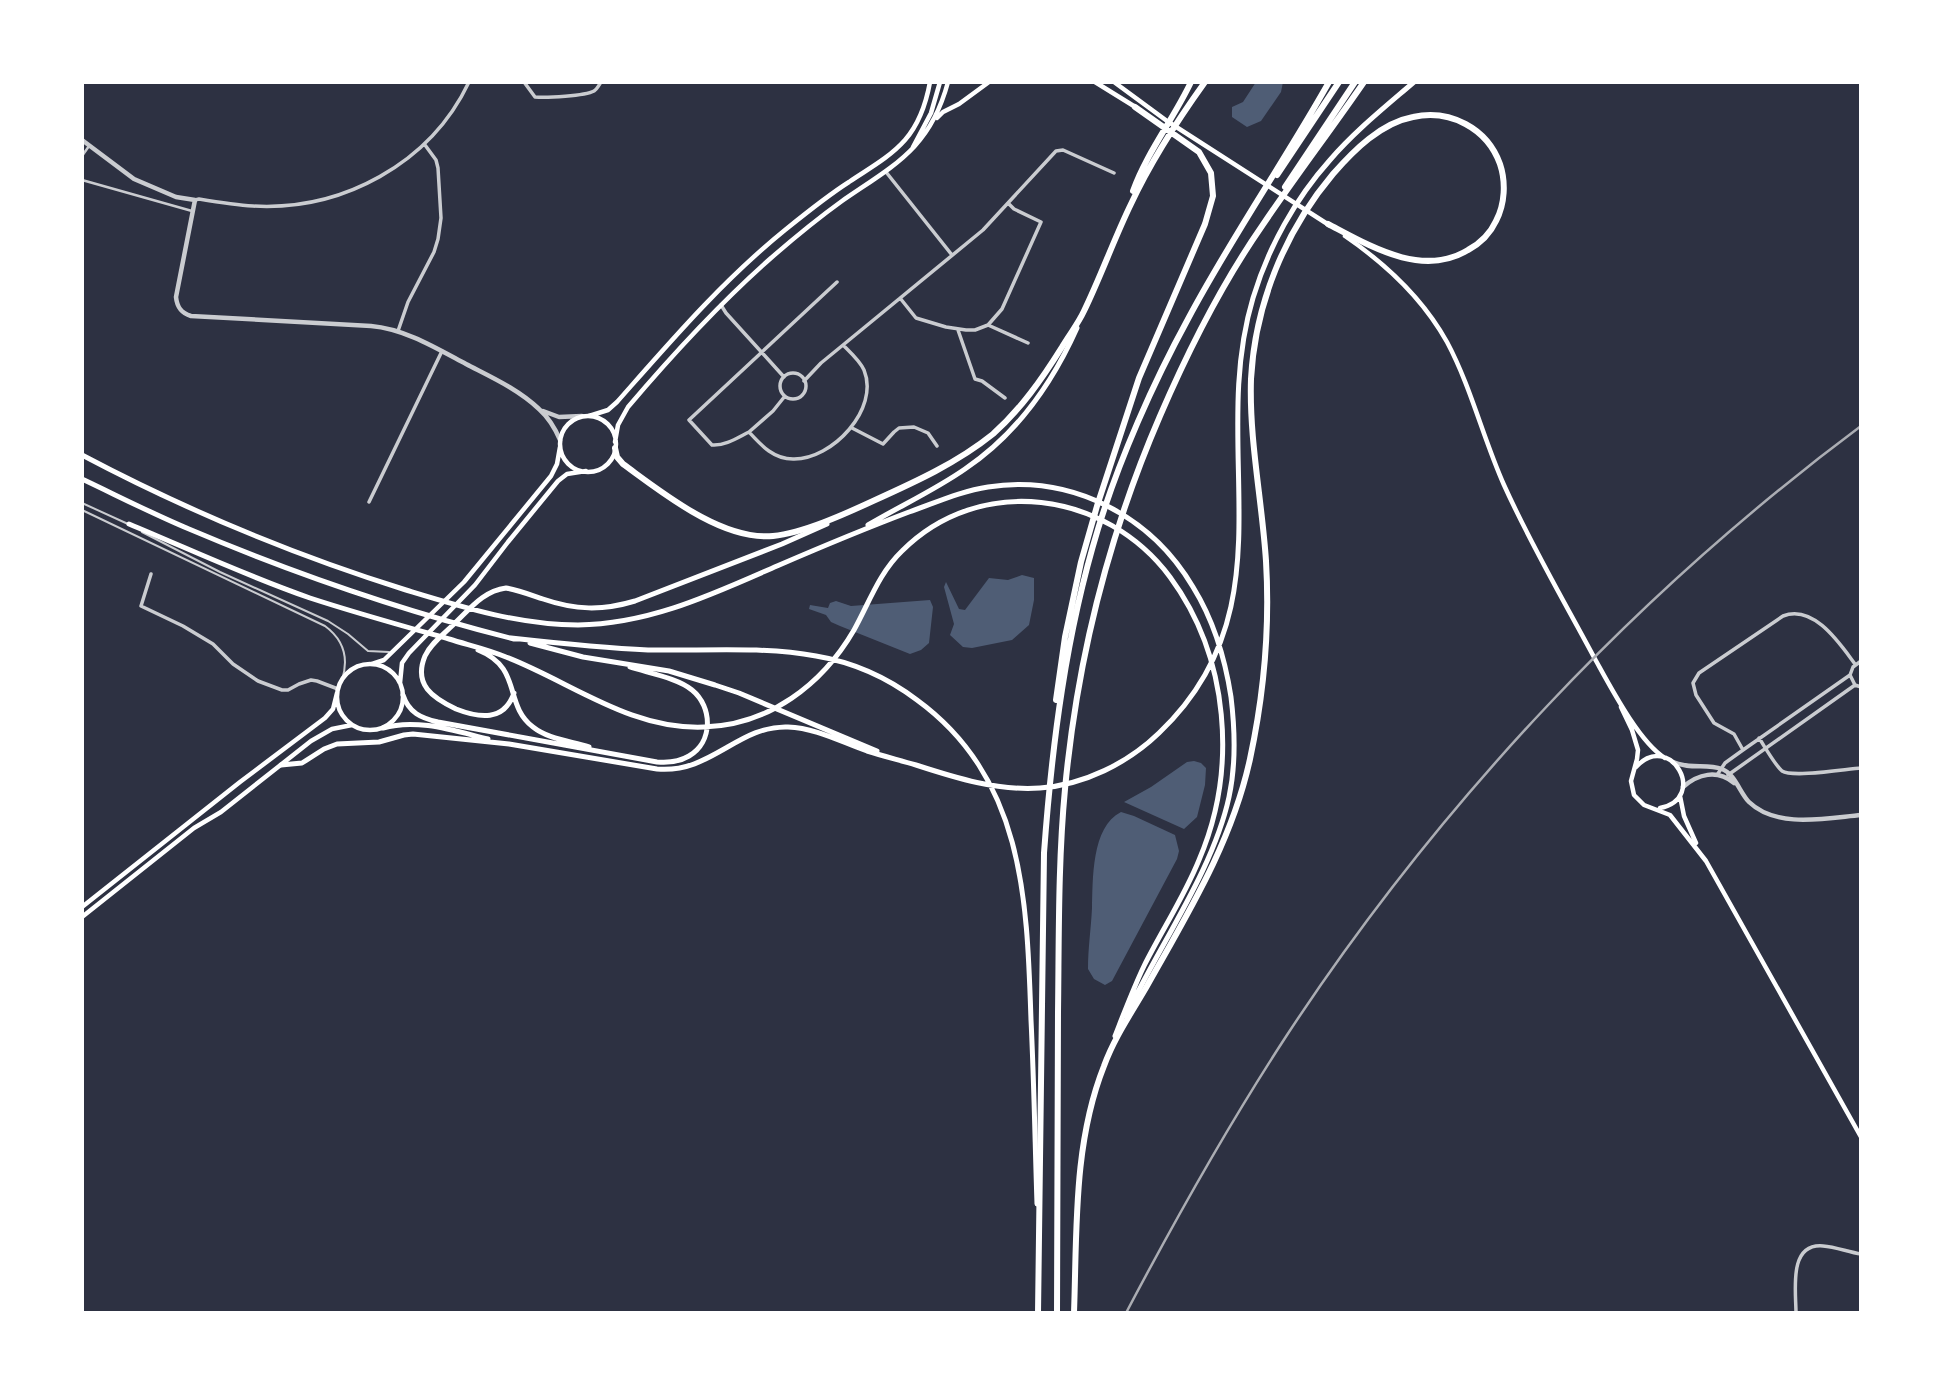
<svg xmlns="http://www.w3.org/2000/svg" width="1943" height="1395" font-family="'Crimson Pro',serif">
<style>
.water{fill:#4f5d75}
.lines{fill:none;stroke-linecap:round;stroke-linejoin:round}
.service{stroke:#caccd0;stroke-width:2}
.pedestrian{stroke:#caccd0;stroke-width:2.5}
.minor{stroke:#caccd0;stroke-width:3.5}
.tertiary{stroke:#caccd0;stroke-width:4.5}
.secondary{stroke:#fff;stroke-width:4.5}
.trunk{stroke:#fff;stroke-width:5}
.motorway{stroke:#fff;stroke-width:6}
.rail{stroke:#abadb3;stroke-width:2.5}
</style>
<rect width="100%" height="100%" fill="#2d3142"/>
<path class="water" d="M 1256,82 L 1283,82 L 1281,92 L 1261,121 L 1247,127 L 1232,117 L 1232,107 L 1243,102 Z
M 1022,575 L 1034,578 L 1034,600 L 1029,625 L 1012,640 L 972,648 L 963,647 L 950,635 L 954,624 L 944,587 L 946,582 L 959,609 L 965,610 L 989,578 L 1008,580 Z
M 930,600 L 933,607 L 929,643 L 921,650 L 910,654 L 840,626 L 831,622 L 826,615 L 809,609 L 810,605 L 828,608 L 830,603 L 836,601 L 851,606 Z
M 1194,761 L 1201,763 L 1206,768 L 1205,785 L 1197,817 L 1184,829 L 1124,802 L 1151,787 L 1187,762 Z
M 1121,812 L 1134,816 L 1175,835 L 1179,851 L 1177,859 L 1112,981 L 1105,985 L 1094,979 L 1088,969 C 1088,948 1091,929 1092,908 C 1093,880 1091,827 1121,812 Z"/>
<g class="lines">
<path class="service" d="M 82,503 L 128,524
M 82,510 L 325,626 C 344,640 349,658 342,680
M 142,532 L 220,572 L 328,621 L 348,634 L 368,651 L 389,652"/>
<path class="pedestrian" d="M 82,156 L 89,146
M 82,180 L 192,211"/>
<path class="minor" d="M 524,82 L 535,97 C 546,98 585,96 594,91 C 597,89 599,85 601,82
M 886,172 L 952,255
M 195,200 L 199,199 C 217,202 235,205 253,206 C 342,211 430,164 469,82
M 900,298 L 916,318 L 946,327 L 966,330 L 975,330 L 988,325 L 1002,309 L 1041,222 L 1014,209 L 1009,204
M 721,305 L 726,313 L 784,377
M 988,325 L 1028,343
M 958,330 L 975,379 L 982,381 L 1005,398
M 398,331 L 408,302 L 434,252 L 438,239 L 441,218 L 438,168 L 436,160 L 425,145
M 843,345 L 983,230 L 1056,151 L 1063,150 L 1114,173
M780 386a13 13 0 1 1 26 0a13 13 0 1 1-26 0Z
M 804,381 L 821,363 L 843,345 C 850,352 860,361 864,370 C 880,409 832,460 793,459 C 773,459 761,445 749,432 C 737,438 725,446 712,445 L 689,420 L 837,282
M 852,428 L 883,444 L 894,432 L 899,428 L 914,427 L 928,433 L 937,446
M 749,432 L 773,411 L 785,396
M 369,502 L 442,351
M 151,574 L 141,606 L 183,626 L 213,644 L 233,664 L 258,681 L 282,690 L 288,690 L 299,684 L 311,680 L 317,681 L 338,689
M 1861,661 L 1853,667 L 1850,675 L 1855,685 L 1861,687
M 1759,738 C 1765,747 1775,765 1782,771 C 1793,778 1846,769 1861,768
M 1743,750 L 1734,734 L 1714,723 L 1696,695 L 1693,683 L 1699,673 L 1783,616 C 1814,604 1840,644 1855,664
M 1717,775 L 1725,763 L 1743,750 L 1850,675
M 1728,775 L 1855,685
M 1796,1313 C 1796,1291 1788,1243 1823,1246 C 1836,1247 1848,1252 1861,1254"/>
<path class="tertiary" d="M 82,140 L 134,179 L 176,197 L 195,200 L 176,297 C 177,307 181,313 191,316 L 371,326 C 405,329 436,348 466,364 C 491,377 518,389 539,409 C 549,418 555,428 560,440
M 543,411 L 559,417 L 582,416
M 1673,762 C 1691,770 1706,763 1722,769 C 1735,774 1740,793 1749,802 C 1777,829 1827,818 1861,815
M 1683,787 C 1698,774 1717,769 1734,783"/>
<path class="secondary" d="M 1095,82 L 1137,108
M 1114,82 L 1167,121 L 1329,225
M 937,118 L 943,112 L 959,104 L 989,82
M 913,147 L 931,113 L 940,82
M 1345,236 C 1386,264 1423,299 1447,342 C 1471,387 1483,438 1504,485 C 1531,545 1564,601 1595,659 C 1610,686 1639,742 1665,758
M 589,416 L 608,410 L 617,402 C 670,342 722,281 785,230 C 806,213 827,196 849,182 C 868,169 889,158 905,140 C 919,124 926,104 930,82
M560 444a28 28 0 1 1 56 0a28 28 0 1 1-56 0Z
M 615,442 L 618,425 L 628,407 C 673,354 720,303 771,258 C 794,238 817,219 842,201 C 894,165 930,149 948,82
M337 697a33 33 0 1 1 66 0a33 33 0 1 1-66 0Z
M 372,664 L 384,660 L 464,582 L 551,476 L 557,464 L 560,447
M 400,683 L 402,663 L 409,653 L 475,585 L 508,542 L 558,481 L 567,474 L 586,471
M 1621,707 L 1632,730 L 1638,750 L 1637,759 L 1631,781 L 1634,795 L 1644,805 L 1670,815 L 1706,861 L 1861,1137
M 1636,767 C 1670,730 1709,798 1660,808
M 1680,796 L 1684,816 L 1696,843
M 82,907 L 240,782 L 325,718 L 333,709 L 337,693
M 82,917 L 194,828 L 221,812 L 311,741 L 332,729 L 352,725"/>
<path class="trunk" d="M 82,455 C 186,510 294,555 406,590 C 462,607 519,625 578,625 C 650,624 713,594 777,566 C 821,547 864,529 909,512 C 935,503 961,491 988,487 C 1072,474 1151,516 1193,587 C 1214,621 1225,658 1231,697 C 1235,730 1236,765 1229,797 C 1213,871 1158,947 1126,1016
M 82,479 C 118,496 153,514 189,529 C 295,574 403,611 514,639
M 129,524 C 189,549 249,577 310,598 C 356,613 403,626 449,639 C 468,645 487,649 506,657 C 571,682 630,730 704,727 C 769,725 822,685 854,630 C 869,603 879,573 902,551 C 980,473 1106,491 1170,577 C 1229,657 1238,769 1199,860 C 1184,897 1162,930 1144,966 C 1133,989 1124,1013 1115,1036
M 868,525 C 900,506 935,490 965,469 C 1017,434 1052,384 1077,328
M 511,638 C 556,643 602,648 648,650 C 704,651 761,646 816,656 C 852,662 888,678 917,700 C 1024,778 1027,899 1031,1020 C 1034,1081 1035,1143 1037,1204
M 530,643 L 583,657 L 669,671 L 715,685 L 739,693 L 877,751
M 478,650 C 523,668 503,704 533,727 C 548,739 570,741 589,747
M 514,693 C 504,722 479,718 456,709 C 433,698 413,685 425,656 C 431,643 444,634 454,624 C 470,609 483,591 506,588 C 518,590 531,595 543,599 C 575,610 602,611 635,601 L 782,544 L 827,524
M 403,695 C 409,713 421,718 438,722 L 657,762 C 668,763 679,762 689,756 C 713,742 713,707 692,690 C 678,678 648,673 630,667
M 383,728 C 417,718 455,731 488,739
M 281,765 L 302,763 L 324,749 L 337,744 L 379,742 L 404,735 L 413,734 L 509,744 L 657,769 C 711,774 738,725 788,727 C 816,728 841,742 867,751 C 883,756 899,760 916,765 C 956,778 997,791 1040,788 C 1084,785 1128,763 1159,733 C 1293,606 1207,451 1253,298 C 1268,248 1295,199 1330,160 C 1355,131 1385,107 1414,82"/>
<path class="motorway" d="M 1277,175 L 1339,82
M 1285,187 L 1355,82
M 1133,191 C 1147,152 1173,120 1191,82
M 615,448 L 617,457 L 623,464 C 663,493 722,541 773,536 C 803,533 845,514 873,501 C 915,482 957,463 993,434 C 1021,409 1042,379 1062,347 C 1069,335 1078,324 1084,311 C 1101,276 1114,239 1131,204 C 1151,161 1177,121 1205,82
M 1056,700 L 1065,637 L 1081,562 L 1097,506 L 1139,378 L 1205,224 L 1213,196 L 1211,173 L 1199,152 L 1135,107
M 1038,1313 L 1044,853 C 1052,744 1066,634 1098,529 C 1119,460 1153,383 1188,319 C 1231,238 1284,162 1329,82
M 1057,1313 C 1057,1212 1058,1112 1058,1012 C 1059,938 1058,863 1065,789 C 1077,661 1109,534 1160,416 C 1188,351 1221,285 1262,226 C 1295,177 1331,130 1364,82
M 1074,1313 C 1077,1231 1073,1144 1104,1066 C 1114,1038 1132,1012 1147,986 C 1188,913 1232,842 1250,759 C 1264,694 1270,628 1266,561 C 1262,500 1249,440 1251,379 C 1255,304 1285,231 1333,174 C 1354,150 1381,123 1413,117 C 1450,109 1487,128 1500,164 C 1506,182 1505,204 1496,221 C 1490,234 1481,243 1468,250 C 1422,278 1370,246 1328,224"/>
<path class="rail" d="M 1126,1313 C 1176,1218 1228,1125 1287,1035 C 1440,802 1637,593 1861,426"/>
</g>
<rect width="1943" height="1395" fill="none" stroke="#ffffff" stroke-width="168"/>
</svg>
